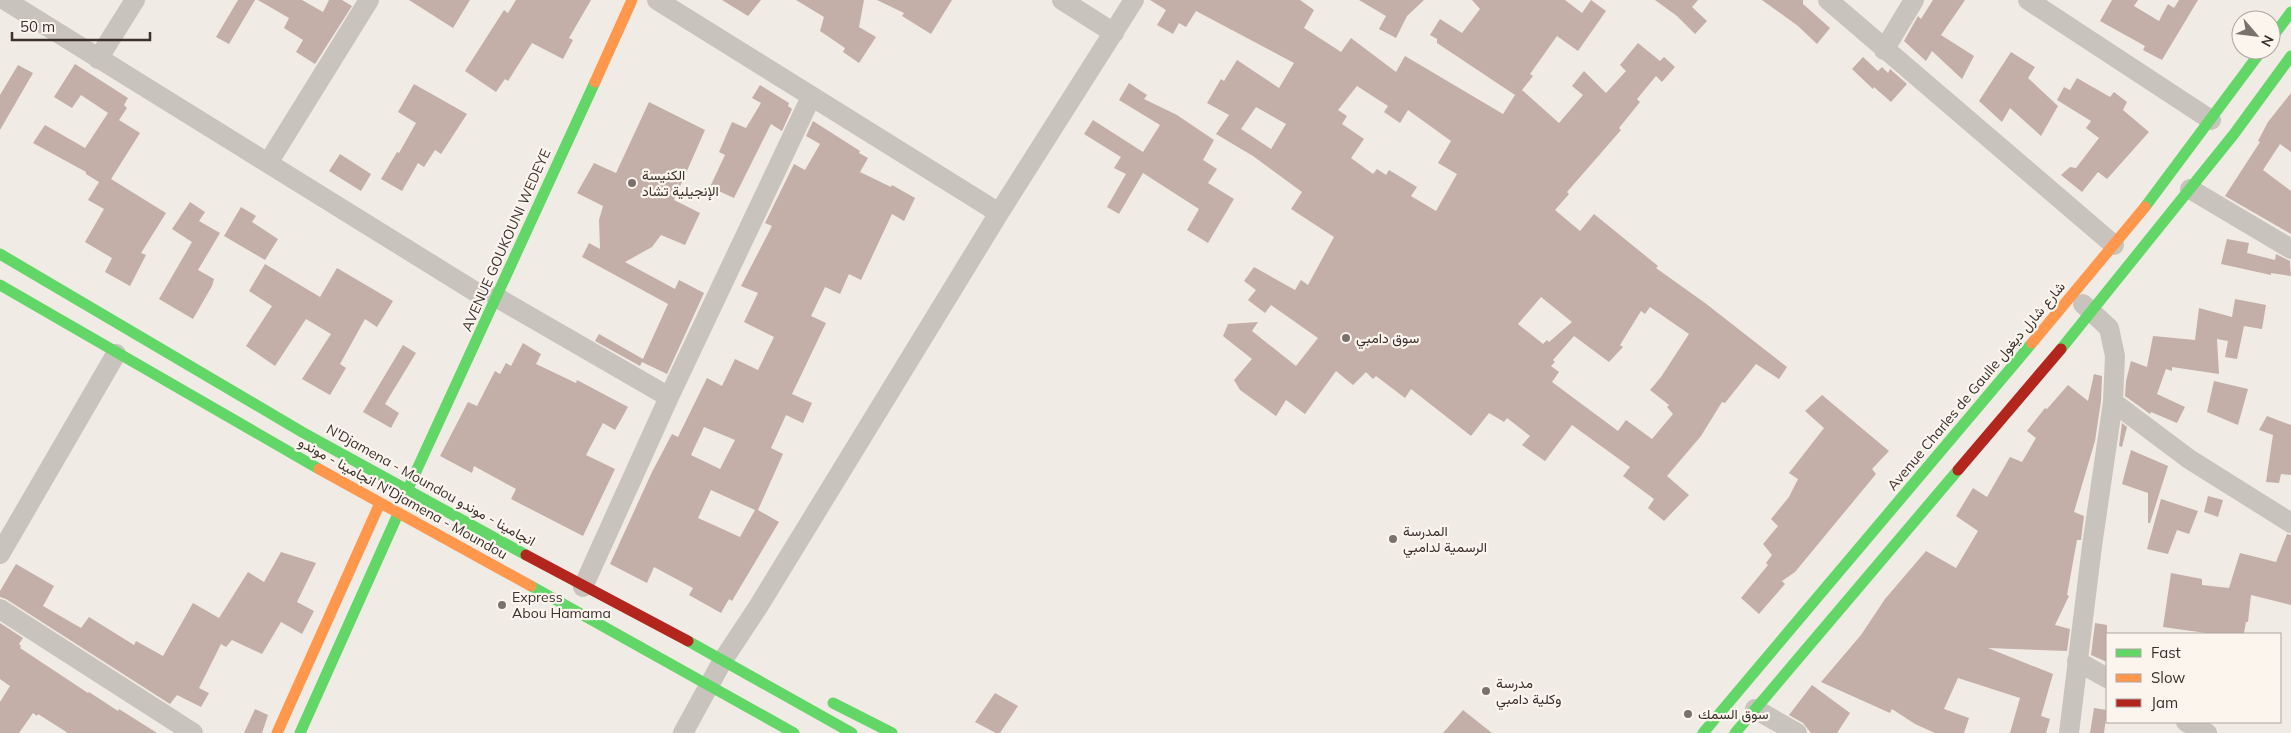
<svg xmlns="http://www.w3.org/2000/svg" width="2291" height="733" font-family="Mulish,Vazirmatn,sans-serif">
<style>
.building{fill:#c3afa7;fill-rule:evenodd}
.lines{fill:none;stroke-linecap:round;stroke-linejoin:round}
.street{stroke:#c9c3be;stroke-width:20}
.fast{stroke:#63d668;stroke-width:11}
.slow{stroke:#ff974d;stroke-width:11}
.jam{stroke:#b3261e;stroke-width:11}
.poi-dot{fill:#7a716c;stroke:#fbf5ee;stroke-width:2}
.labels{text-anchor:middle;dominant-baseline:central;stroke-width:4.5;stroke-linejoin:round;paint-order:stroke}
.poi-label{font-size:14px;fill:#3b302b;stroke:#fbf5ee;text-anchor:start}
.street-label{font-size:14px;fill:#3b302b;stroke:#fbf5ee}
</style>
<rect width="100%" height="100%" fill="#f0ebe5"/>
<path class="building" d="M 238,0 L 255,0 L 229,44 L 216,37 Z
M 258,0 L 302,0 L 323,12 L 329,0 L 342,0 L 352,6 L 315,64 L 296,52 L 303,40 L 284,28 L 289,18 Z
M 409,0 L 470,0 L 453,28 Z
M 516,0 L 591,0 L 569,38 L 573,40 L 563,59 L 532,43 L 508,81 L 505,79 L 496,92 L 465,71 L 504,10 L 508,13 Z
M 722,0 L 761,0 L 748,16 Z
M 796,0 L 864,0 L 859,27 L 876,37 L 859,63 L 843,52 L 845,48 L 820,31 L 824,17 Z
M 877,0 L 952,0 L 931,34 L 902,16 L 904,13 Z
M 1150,0 L 1300,0 L 1314,10 L 1304,28 L 1335,48 L 1341,52 L 1351,38 L 1396,72 L 1405,56 L 1503,114 L 1515,95 L 1437,43 L 1437,39 L 1430,35 L 1440,19 L 1462,33 L 1480,9 L 1472,0 L 1565,0 L 1582,13 L 1591,0 L 1606,11 L 1578,51 L 1557,36 L 1530,74 L 1533,76 L 1522,90 L 1559,123 L 1583,95 L 1572,86 L 1584,71 L 1606,93 L 1626,71 L 1620,65 L 1638,43 L 1660,61 L 1664,57 L 1675,67 L 1662,82 L 1656,76 L 1637,99 L 1640,102 L 1619,128 L 1621,130 L 1567,192 L 1569,194 L 1555,210 L 1580,231 L 1594,214 L 1658,266 L 1656,268 L 1705,303 L 1787,367 L 1779,379 L 1756,364 L 1725,403 L 1722,402 L 1701,436 L 1667,476 L 1689,495 L 1664,521 L 1648,508 L 1654,499 L 1623,476 L 1630,467 L 1572,425 L 1545,461 L 1522,445 L 1530,436 L 1507,418 L 1504,422 L 1489,413 L 1471,436 L 1411,389 L 1405,398 L 1376,376 L 1373,379 L 1366,372 L 1353,385 L 1336,371 L 1305,414 L 1286,400 L 1276,416 L 1240,390 L 1234,380 L 1252,359 L 1223,336 L 1228,324 L 1258,322 L 1252,331 L 1296,366 L 1318,338 L 1271,305 L 1265,313 L 1248,300 L 1256,290 L 1244,281 L 1254,267 L 1295,290 L 1301,280 L 1308,285 L 1334,237 L 1291,209 L 1302,192 L 1253,156 L 1216,134 L 1229,115 L 1207,103 L 1221,79 L 1224,81 L 1237,60 L 1279,88 L 1294,63 L 1196,11 L 1186,27 L 1179,23 L 1173,34 L 1157,25 L 1166,10 ZM 1357,86 L 1388,106 L 1384,112 L 1400,123 L 1408,110 L 1451,141 L 1438,163 L 1457,174 L 1436,211 L 1411,196 L 1417,187 L 1389,170 L 1386,175 L 1377,169 L 1373,174 L 1351,158 L 1364,139 L 1342,124 L 1347,116 L 1338,110 ZM 1256,107 L 1286,124 L 1271,149 L 1241,129 ZM 1541,297 L 1572,322 L 1549,342 L 1547,340 L 1543,344 L 1518,324 ZM 1650,307 L 1689,334 L 1661,377 L 1650,390 L 1669,405 L 1667,407 L 1673,414 L 1652,439 L 1626,420 L 1618,431 L 1552,382 L 1559,372 L 1551,366 L 1555,362 L 1553,360 L 1574,336 L 1609,362 L 1623,347 L 1620,345 L 1641,311 L 1645,314 Z
M 1359,0 L 1424,0 L 1407,16 L 1396,38 L 1379,29 L 1386,16 Z
M 1655,0 L 1698,0 L 1692,7 L 1707,21 L 1695,34 L 1677,16 Z
M 1762,0 L 1803,0 L 1803,4 L 1830,28 L 1817,44 L 1798,26 Z
M 1933,0 L 1965,0 L 1941,35 L 1974,56 L 1962,79 L 1932,51 L 1926,61 L 1904,41 L 1918,16 L 1921,19 Z
M 2112,0 L 2138,0 L 2134,6 L 2159,21 L 2168,4 L 2174,8 L 2179,0 L 2198,0 L 2162,60 L 2143,50 L 2145,46 L 2100,21 Z
M 2011,52 L 2035,67 L 2028,78 L 2058,106 L 2041,136 L 2010,108 L 2002,122 L 1979,101 Z
M 1863,57 L 1878,71 L 1882,67 L 1888,73 L 1890,69 L 1907,84 L 1891,102 L 1874,87 L 1873,89 L 1852,69 Z
M 75,64 L 128,98 L 124,105 L 127,108 L 119,120 L 140,133 L 111,179 L 166,213 L 141,253 L 146,255 L 130,286 L 105,272 L 112,258 L 85,242 L 104,209 L 88,200 L 99,182 L 86,174 L 86,172 L 33,143 L 45,125 L 85,148 L 108,113 L 81,95 L 72,108 L 54,97 Z
M 18,65 L 33,73 L 0,130 L 0,95 Z
M 2077,78 L 2110,97 L 2114,92 L 2127,102 L 2123,110 L 2149,132 L 2107,179 L 2098,172 L 2082,192 L 2061,175 L 2070,167 L 2076,168 L 2099,138 L 2086,128 L 2091,121 L 2057,100 L 2064,87 L 2070,90 Z
M 1129,83 L 1147,95 L 1144,99 L 1177,115 L 1214,140 L 1203,160 L 1217,169 L 1208,183 L 1234,199 L 1208,243 L 1187,230 L 1199,209 L 1143,173 L 1119,214 L 1107,207 L 1126,174 L 1114,168 L 1121,157 L 1084,134 L 1093,120 L 1143,152 L 1160,125 L 1119,100 Z
M 414,84 L 467,114 L 441,154 L 435,150 L 424,167 L 418,163 L 402,191 L 381,179 L 397,152 L 399,153 L 416,123 L 398,112 Z
M 760,85 L 789,103 L 788,106 L 792,109 L 782,131 L 771,124 L 734,198 L 710,187 L 725,155 L 719,152 L 732,122 L 746,128 L 761,103 L 752,98 Z
M 2291,93 L 2291,152 L 2280,144 L 2263,170 L 2291,191 L 2291,234 L 2225,196 L 2260,142 L 2258,141 L 2268,122 Z
M 649,102 L 705,130 L 674,200 L 700,213 L 685,245 L 661,235 L 652,247 L 625,262 L 675,289 L 679,280 L 704,293 L 667,374 L 642,362 L 640,366 L 595,341 L 599,334 L 643,359 L 668,304 L 582,257 L 589,243 L 600,249 L 599,220 L 603,206 L 577,193 L 594,163 L 616,173 Z
M 813,121 L 860,151 L 859,153 L 868,158 L 860,172 L 891,187 L 892,185 L 915,198 L 904,221 L 892,214 L 861,280 L 849,274 L 840,294 L 825,287 L 811,316 L 826,323 L 792,394 L 812,403 L 803,423 L 786,415 L 771,448 L 783,454 L 758,510 L 779,522 L 732,601 L 729,599 L 721,613 L 689,595 L 693,588 L 654,567 L 647,583 L 610,564 L 652,472 L 672,434 L 678,437 L 707,378 L 722,386 L 735,359 L 758,370 L 774,337 L 744,322 L 758,293 L 741,286 L 772,226 L 765,223 L 794,164 L 805,170 L 820,144 L 806,136 ZM 704,427 L 735,440 L 720,469 L 691,455 ZM 711,490 L 755,510 L 740,537 L 698,518 Z
M 340,154 L 371,174 L 361,191 L 329,171 Z
M 190,202 L 205,212 L 199,221 L 220,233 L 198,270 L 214,279 L 212,286 L 193,319 L 159,299 L 192,242 L 172,229 Z
M 241,207 L 256,216 L 252,222 L 278,239 L 265,260 L 224,236 Z
M 2227,239 L 2249,243 L 2247,253 L 2275,260 L 2276,254 L 2290,261 L 2291,276 L 2271,273 L 2271,275 L 2221,264 Z
M 265,264 L 320,297 L 337,268 L 393,301 L 377,327 L 365,319 L 340,364 L 346,368 L 330,395 L 302,379 L 331,334 L 306,319 L 275,366 L 246,346 L 272,306 L 249,291 Z
M 2235,299 L 2266,305 L 2262,329 L 2244,326 L 2237,359 L 2225,357 L 2228,341 L 2217,339 L 2219,374 L 2172,367 L 2172,371 L 2166,369 L 2157,394 L 2185,407 L 2177,423 L 2151,412 L 2150,414 L 2125,396 L 2126,381 L 2131,361 L 2147,367 L 2153,336 L 2195,340 L 2199,308 L 2232,317 Z
M 523,343 L 541,354 L 536,364 L 576,383 L 577,380 L 628,407 L 615,430 L 603,423 L 586,455 L 615,469 L 583,536 L 511,499 L 516,489 L 474,466 L 472,473 L 440,456 L 468,402 L 477,406 L 495,371 L 500,374 L 506,363 L 511,366 Z
M 403,345 L 416,353 L 385,404 L 399,413 L 391,428 L 363,412 Z
M 2094,374 L 2102,376 L 2101,401 L 2095,441 L 2074,512 L 2084,516 L 2081,540 L 2077,540 L 2067,595 L 2069,596 L 2055,625 L 2070,629 L 2067,651 L 1988,648 L 2053,674 L 2041,716 L 2050,719 L 2046,733 L 2010,733 L 2020,698 L 1958,678 L 1944,709 L 1969,718 L 1964,733 L 1935,733 L 1915,724 L 1892,709 L 1890,713 L 1821,682 L 1861,635 L 1885,599 L 1926,551 L 1956,568 L 1978,531 L 1956,516 L 1973,488 L 1987,497 L 2010,457 L 2022,462 L 2036,438 L 2027,431 L 2045,408 L 2047,409 L 2068,385 L 2088,401 Z
M 2214,381 L 2248,389 L 2238,425 L 2207,412 Z
M 1822,395 L 1889,451 L 1872,469 L 1876,474 L 1795,572 L 1782,581 L 1785,584 L 1759,614 L 1741,598 L 1768,565 L 1766,563 L 1772,555 L 1763,544 L 1778,526 L 1771,519 L 1789,497 L 1798,479 L 1789,473 L 1824,428 L 1805,411 Z
M 2267,416 L 2291,425 L 2291,475 L 2281,474 L 2279,483 L 2266,482 L 2273,435 L 2259,430 Z
M 2122,423 L 2127,427 L 2122,447 L 2119,446 Z
M 2131,450 L 2168,466 L 2150,523 L 2148,523 L 2148,493 L 2122,484 Z
M 2208,496 L 2223,500 L 2218,517 L 2204,512 Z
M 2161,499 L 2198,511 L 2189,534 L 2177,530 L 2168,554 L 2147,549 Z
M 2287,534 L 2291,535 L 2291,605 L 2251,595 L 2248,622 L 2246,622 L 2244,633 L 2213,634 L 2163,627 L 2171,573 L 2202,579 L 2202,585 L 2229,588 L 2240,553 L 2276,562 Z
M 281,552 L 316,563 L 297,602 L 314,611 L 302,634 L 281,622 L 262,654 L 232,640 L 226,647 L 221,644 L 199,688 L 209,693 L 201,707 L 177,695 L 170,704 L 6,599 L 0,597 L 0,591 L 16,564 L 54,586 L 43,606 L 81,628 L 89,617 L 134,645 L 136,641 L 163,656 L 193,603 L 219,618 L 248,572 L 264,582 Z
M 0,623 L 23,638 L 19,644 L 21,646 L 20,648 L 88,693 L 89,692 L 118,711 L 119,709 L 157,733 L 68,733 L 38,714 L 37,716 L 33,713 L 19,733 L 0,733 L 0,702 L 10,686 L 0,679 Z
M 2095,623 L 2107,625 L 2107,662 L 2091,655 Z
M 1812,685 L 1850,713 L 1837,733 L 1811,733 L 1803,723 L 1789,715 Z
M 995,693 L 1018,706 L 1000,733 L 996,733 L 975,722 Z
M 2094,708 L 2107,710 L 2104,733 L 2090,733 Z
M 255,709 L 268,715 L 262,733 L 244,733 Z
M 1463,710 L 1492,733 L 1443,733 Z"/>
<g class="lines">
<path class="street" d="M 5,0 L 479,294
M 657,0 L 999,213
M 1062,0 L 1114,33
M 1828,0 L 2114,245
M 2028,0 L 2211,120
M 1884,50 L 1914,0
M 98,59 L 135,0
M 268,163 L 369,0
M 2190,189 L 2291,249
M 496,297 L 669,397
M 2113,402 L 2189,459 L 2291,523
M 0,554 L 116,354
M 583,587 L 669,397 L 811,97
M 0,609 L 193,733
M 2077,661 L 2107,678
M 1755,709 L 1797,733
M 2186,722 L 2207,733
M 683,733 L 723,660 L 758,607 L 999,213 L 1134,0
M 2069,733 L 2092,546 L 2113,402 L 2115,356 L 2109,328 L 2083,304"/>
<path class="fast" d="M 2271,39 L 2291,12
M 2145,207 L 2262,50
M 0,254 L 302,432 L 526,555
M 0,285 L 319,469
M 2061,349 L 2234,134 L 2291,56
M 407,491 L 595,82
M 531,586 L 794,733
M 688,641 L 852,733
M 833,703 L 892,733
M 300,733 L 398,514
M 1703,733 L 2032,343
M 1735,733 L 1958,470"/>
<path class="slow" d="M 595,82 L 632,0
M 2032,343 L 2145,207
M 319,469 L 531,586
M 277,733 L 380,503"/>
<path class="jam" d="M 1958,470 L 2061,349
M 526,555 L 688,641"/>
</g>
<g class="poi-dot">
<circle cx="632" cy="183" r="5"/>
<circle cx="1346" cy="338" r="5"/>
<circle cx="1393" cy="539" r="5"/>
<circle cx="502" cy="605" r="5"/>
<circle cx="1486" cy="691" r="5"/>
<circle cx="1688" cy="714" r="5"/>
</g>
<g class="labels">
<g class="poi-label">
<text x="642" y="175">الكنيسة<tspan x="642" dy="16">الإنجيلية تشاد</tspan></text>
<text x="1356" y="338">سوق دامبي</text>
<text x="1403" y="531">المدرسة<tspan x="1403" dy="16">الرسمية لدامبي</tspan></text>
<text x="512" y="597">Express<tspan x="512" dy="16">Abou Hamama</tspan></text>
<text x="1496" y="683">مدرسة<tspan x="1496" dy="16">وكلية دامبي</tspan></text>
<text x="1698" y="714">سوق السمك</text>
</g>
<g class="street-label">
<text transform="translate(506 240) rotate(-66)">AVENUE GOUKOUNI WEDEYE</text>
<text transform="translate(1976 386) rotate(-50)">Avenue Charles de Gaulle شارع شارل ديغول</text>
<text transform="translate(431 485) rotate(29)">N'Djamena - Moundou انجامينا - موندو</text>
<text transform="translate(403 498) rotate(29)">انجامينا - موندو N'Djamena - Moundou</text>
</g>
</g>
<rect x="2106" y="633" width="175" height="90" fill="#fbf5ee" stroke="#aea6a0"/>
<rect x="2116" y="649" width="25" height="8" fill="#63d668" stroke="#aea6a0"/>
<text x="2151" y="658" font-size="15" fill="#3b302b">Fast</text>
<rect x="2116" y="674" width="25" height="8" fill="#ff974d" stroke="#aea6a0"/>
<text x="2151" y="683" font-size="15" fill="#3b302b">Slow</text>
<rect x="2116" y="699" width="25" height="8" fill="#b3261e" stroke="#aea6a0"/>
<text x="2151" y="708" font-size="15" fill="#3b302b">Jam</text>
<g transform="translate(2256 35) rotate(118)"><circle r="24" fill="#fbf5ee" stroke="#aea6a0"/>
<path d="M0-4L9 19L0 12L-9 19Z" fill="#7a716c"/>
<text y="-8" font-size="14" font-weight="bold" text-anchor="middle" fill="#3b302b">N</text>
</g>
<path d="M12 32v8h138v-8" fill="none" stroke="#3b302b" stroke-width="2.5"/>
<text x="20" y="32" font-size="15" fill="#3b302b" stroke="#fbf5ee" stroke-width="4" paint-order="stroke">50 m</text>
</svg>
